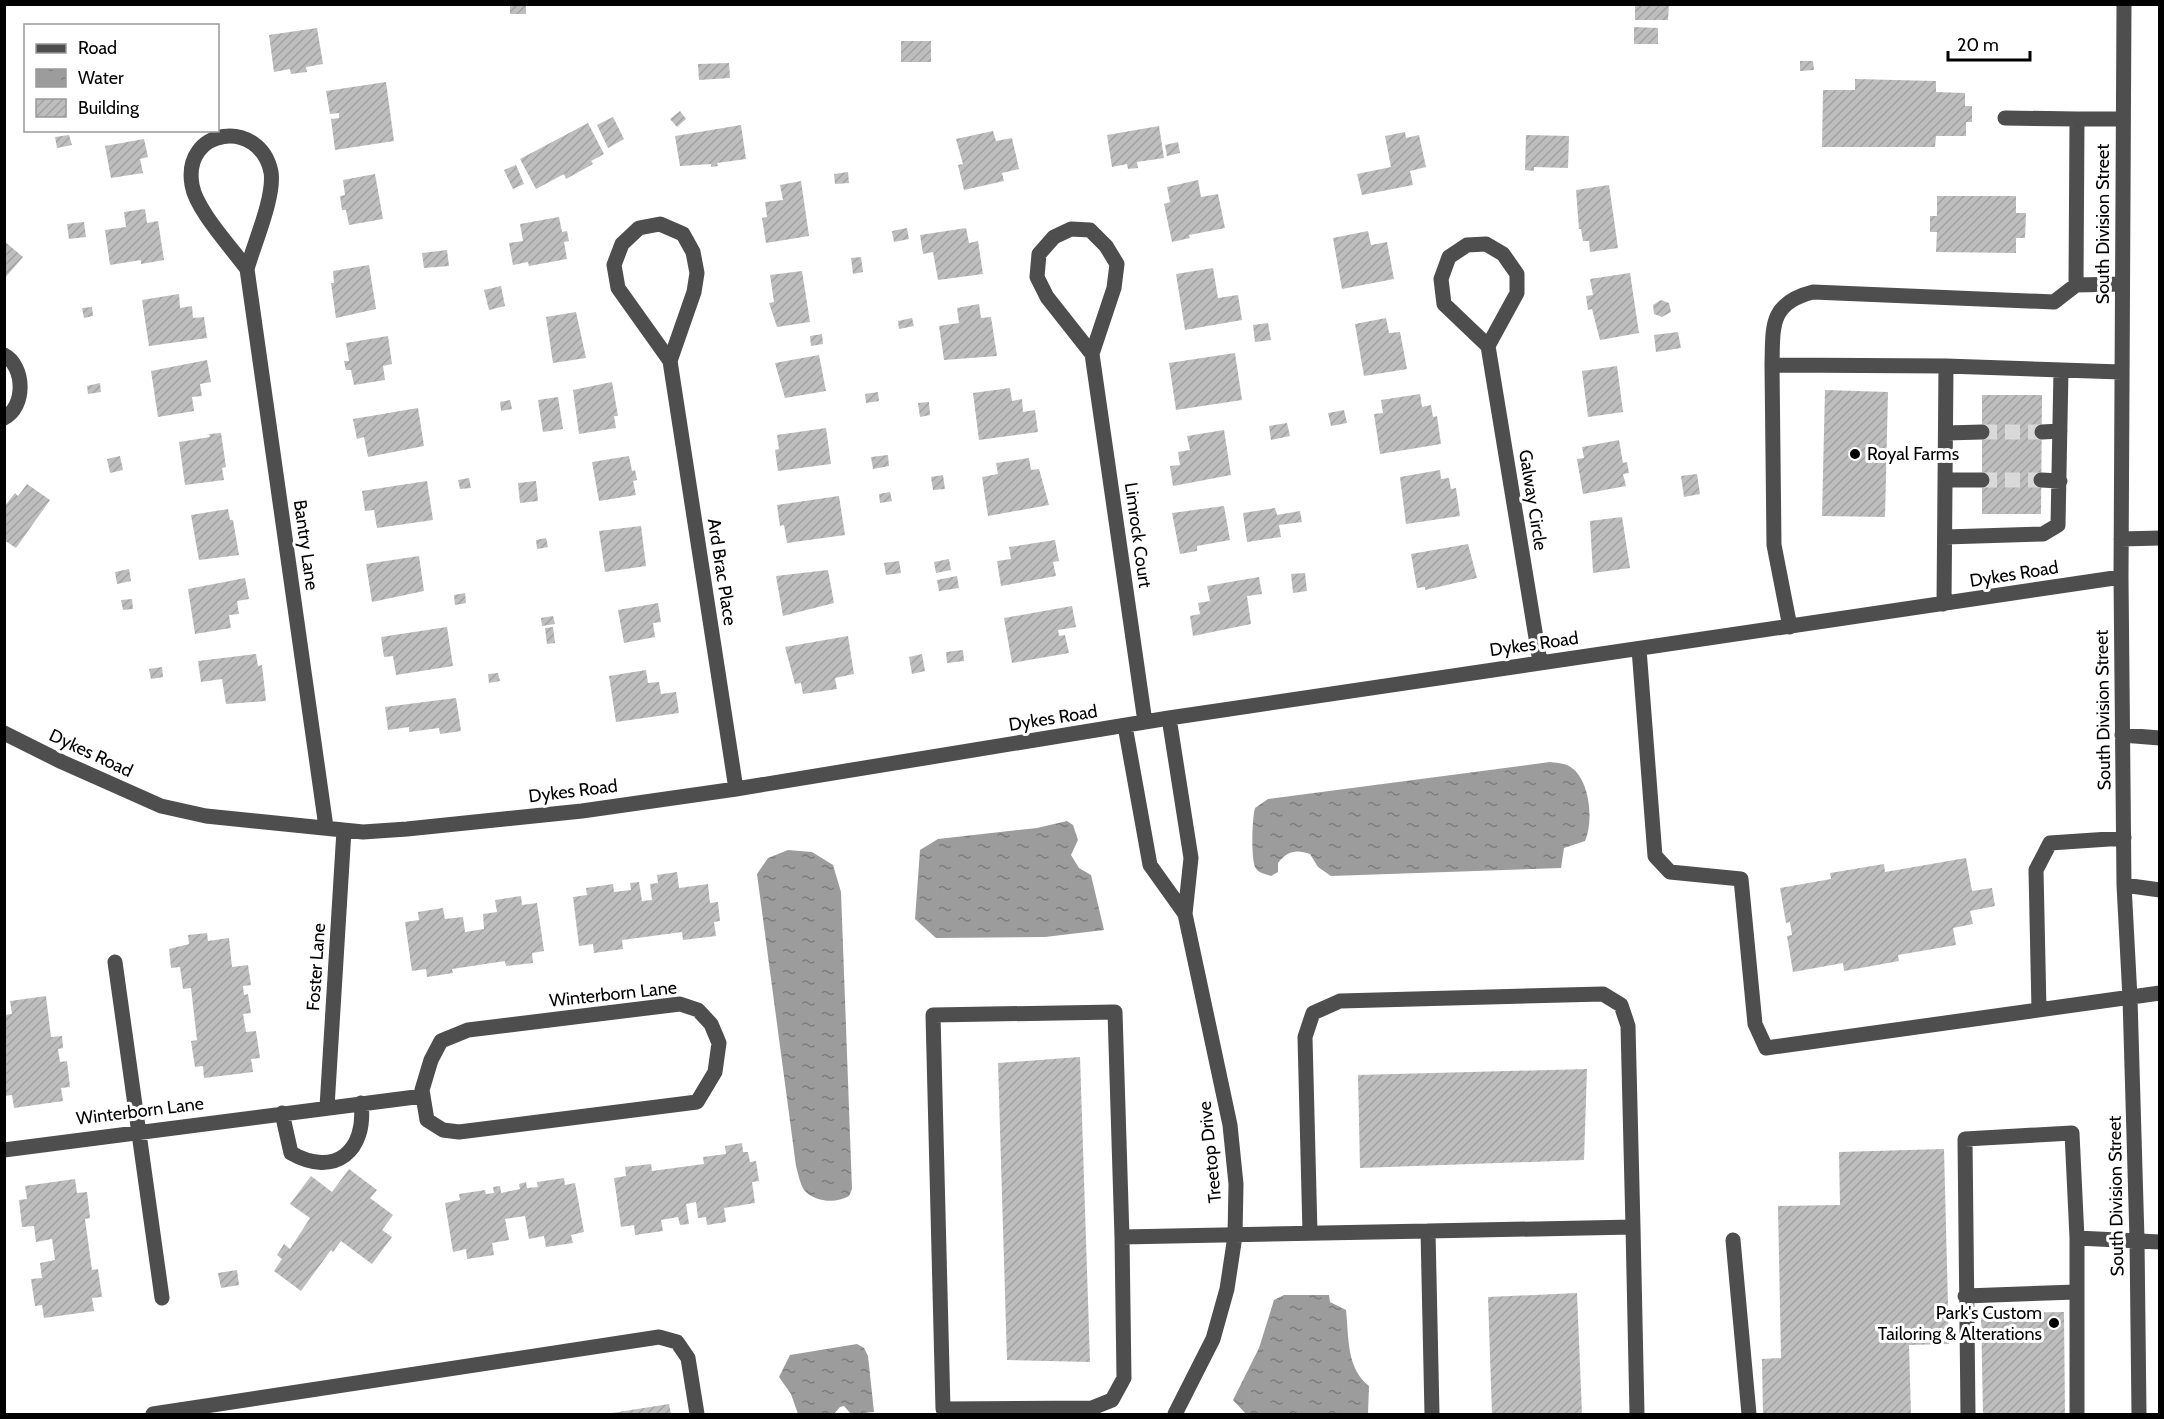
<svg xmlns="http://www.w3.org/2000/svg" width="2164" height="1419" font-family="Cabin,sans-serif">
<style>
.water{fill:url(#water-ripples)}
.building{fill:url(#building-hatch)}
.lines{fill:none;stroke-linecap:round;stroke-linejoin:round}
.minor-tunnel{stroke:#d9d9d9;stroke-width:15;stroke-dasharray:15 8;stroke-linecap:butt}
.minor{stroke:#4e4e4e;stroke-width:15}
.poi-dot{fill:#000;stroke:#fff;stroke-width:2}
.labels{text-anchor:middle;dominant-baseline:central;stroke-width:6;stroke-linejoin:round;paint-order:stroke}
.street-label{font-size:18px;fill:#000;stroke:#fff}
.poi-label{font-size:18px;fill:#000;stroke:#fff;text-anchor:start}
</style>
<defs>
<pattern id="water-ripples" width="26" height="14" patternUnits="userSpaceOnUse" patternTransform="scale(1.5)"><rect width="26" height="14" fill="#9c9c9c"/><path d="M2 4q2-2 4 0t4 0M15 11q2-2 4 0t4 0" fill="none" stroke="#7d7d7d"/></pattern>
<pattern id="building-hatch" width="6" height="6" patternUnits="userSpaceOnUse" patternTransform="scale(1.5)"><rect width="6" height="6" fill="#bebebe"/><path d="M-1 1l2-2M0 6l6-6M5 7l2-2" fill="none" stroke="#a2a2a2"/></pattern>
</defs>
<rect width="100%" height="100%" fill="#fff"/>
<path class="water" d="M 1550,762 C 1556,763 1564,763 1569,766 C 1590,778 1594,820 1585,841 L 1564,848 L 1561,868 L 1331,876 L 1318,867 L 1310,854 C 1296,849 1287,851 1278,863 L 1278,872 L 1271,876 C 1265,874 1258,873 1255,867 C 1251,857 1252,819 1255,808 L 1268,799 Z
M 1067,821 L 1073,825 L 1078,840 L 1071,855 L 1079,868 L 1091,875 L 1104,930 L 1045,937 L 936,938 L 915,919 L 920,850 L 938,839 L 1037,828 Z
M 788,850 L 812,852 L 833,865 L 841,892 L 852,1189 L 849,1196 C 836,1204 814,1202 804,1190 C 800,1184 798,1173 796,1166 L 757,874 L 768,858 Z
M 1284,1295 L 1329,1295 L 1330,1302 L 1346,1310 C 1349,1338 1346,1368 1369,1386 L 1368,1414 L 1246,1414 L 1233,1400 L 1259,1348 L 1274,1300 Z
M 857,1344 L 864,1348 L 868,1356 L 874,1412 L 851,1414 L 844,1406 L 840,1407 L 834,1414 L 798,1414 L 791,1394 L 779,1377 L 790,1355 Z"/>
<path class="building" d="M 510,4 L 526,4 L 526,14 L 510,14 Z
M 1635,4 L 1669,4 L 1668,20 L 1635,20 Z
M 1634,27 L 1658,28 L 1658,44 L 1634,44 Z
M 317,28 L 323,64 L 306,67 L 307,72 L 291,74 L 290,69 L 274,72 L 269,35 Z
M 901,41 L 931,41 L 931,62 L 901,62 Z
M 1800,61 L 1813,61 L 1814,70 L 1800,71 Z
M 729,63 L 730,78 L 699,80 L 698,64 Z
M 1855,79 L 1936,81 L 1936,92 L 1965,93 L 1965,106 L 1972,106 L 1972,122 L 1966,122 L 1966,136 L 1936,136 L 1935,147 L 1822,147 L 1823,90 L 1855,90 Z
M 386,82 L 394,141 L 335,150 L 331,119 L 339,118 L 339,113 L 330,114 L 326,91 Z
M 680,111 L 686,119 L 677,127 L 670,119 Z
M 613,117 L 624,139 L 608,148 L 597,125 Z
M 588,123 L 604,154 L 591,161 L 593,164 L 566,179 L 564,174 L 536,189 L 520,159 Z
M 741,125 L 746,159 L 717,163 L 718,166 L 711,167 L 711,164 L 680,166 L 675,136 Z
M 1159,126 L 1164,158 L 1137,162 L 1138,168 L 1128,169 L 1127,164 L 1112,167 L 1107,135 Z
M 993,131 L 996,141 L 1012,138 L 1019,169 L 1002,173 L 1004,181 L 964,190 L 958,165 L 963,164 L 956,139 Z
M 1405,132 L 1406,138 L 1419,135 L 1426,167 L 1410,171 L 1413,185 L 1362,195 L 1357,174 L 1391,167 L 1385,136 Z
M 69,135 L 72,145 L 57,148 L 55,137 Z
M 1526,135 L 1569,136 L 1568,168 L 1534,167 L 1534,171 L 1525,170 Z
M 144,139 L 148,157 L 140,159 L 143,173 L 111,178 L 105,146 Z
M 1178,142 L 1180,153 L 1167,156 L 1165,145 Z
M 516,165 L 524,184 L 513,189 L 504,170 Z
M 848,172 L 849,183 L 835,184 L 834,174 Z
M 375,174 L 383,219 L 349,225 L 346,210 L 342,210 L 340,196 L 345,195 L 343,180 Z
M 1198,180 L 1201,197 L 1218,194 L 1225,228 L 1189,235 L 1190,238 L 1172,242 L 1164,204 L 1170,202 L 1167,187 Z
M 801,181 L 809,236 L 766,243 L 762,218 L 767,217 L 765,202 L 783,200 L 780,185 Z
M 1609,185 L 1618,248 L 1590,252 L 1589,241 L 1583,241 L 1581,229 L 1579,229 L 1576,190 Z
M 1937,196 L 2016,196 L 2016,213 L 2026,213 L 2025,238 L 2016,238 L 2016,253 L 1936,252 L 1937,232 L 1930,232 L 1930,216 L 1937,216 Z
M 145,209 L 147,223 L 158,221 L 164,260 L 141,264 L 141,260 L 110,265 L 105,230 L 126,227 L 124,212 Z
M 559,217 L 562,232 L 567,231 L 569,241 L 564,242 L 567,259 L 529,266 L 528,262 L 513,265 L 509,243 L 523,241 L 520,224 Z
M 84,222 L 86,237 L 69,239 L 67,224 Z
M 907,228 L 909,239 L 894,242 L 892,231 Z
M 966,228 L 969,243 L 978,241 L 983,274 L 938,280 L 933,252 L 923,254 L 920,235 Z
M 1368,231 L 1371,245 L 1387,242 L 1394,279 L 1342,289 L 1333,238 Z
M 4,241 L 23,257 L 4,279 Z
M 447,250 L 449,266 L 424,268 L 422,253 Z
M 861,257 L 863,272 L 853,274 L 851,258 Z
M 369,265 L 376,309 L 336,318 L 331,283 L 334,283 L 333,271 Z
M 1213,268 L 1218,298 L 1238,295 L 1242,320 L 1185,330 L 1176,274 Z
M 802,271 L 810,322 L 777,327 L 769,303 L 774,302 L 770,275 Z
M 1630,273 L 1639,333 L 1600,340 L 1592,309 L 1588,310 L 1586,296 L 1593,295 L 1590,279 Z
M 501,286 L 505,306 L 489,310 L 484,290 Z
M 179,294 L 180,308 L 192,306 L 193,318 L 204,317 L 207,338 L 149,346 L 142,300 Z
M 1661,300 L 1669,303 L 1671,312 L 1662,317 L 1654,314 L 1653,305 Z
M 979,304 L 981,318 L 991,317 L 997,356 L 944,360 L 939,326 L 959,323 L 957,308 Z
M 92,307 L 93,316 L 84,318 L 82,308 Z
M 576,312 L 586,358 L 553,363 L 546,317 Z
M 912,318 L 914,326 L 899,329 L 898,321 Z
M 1386,318 L 1389,333 L 1400,332 L 1407,369 L 1364,376 L 1355,324 Z
M 1268,323 L 1271,340 L 1255,342 L 1253,325 Z
M 1678,332 L 1681,348 L 1656,352 L 1654,335 Z
M 822,334 L 823,344 L 811,346 L 810,336 Z
M 388,336 L 392,364 L 383,366 L 385,380 L 354,385 L 351,370 L 346,370 L 344,361 L 349,361 L 346,343 Z
M 1235,353 L 1242,400 L 1176,410 L 1169,363 Z
M 819,355 L 826,391 L 785,398 L 775,363 Z
M 207,360 L 211,382 L 200,384 L 202,396 L 192,397 L 194,411 L 158,417 L 151,371 Z
M 1617,366 L 1623,412 L 1588,417 L 1582,371 Z
M 612,382 L 618,416 L 614,416 L 616,428 L 579,434 L 573,390 Z
M 100,383 L 101,392 L 88,394 L 87,386 Z
M 1010,388 L 1012,401 L 1022,399 L 1023,412 L 1035,410 L 1038,432 L 979,440 L 973,393 Z
M 1825,390 L 1888,392 L 1885,517 L 1822,516 Z
M 878,392 L 879,401 L 866,403 L 865,394 Z
M 1420,394 L 1422,407 L 1431,405 L 1433,417 L 1437,416 L 1441,444 L 1380,454 L 1374,414 L 1383,413 L 1381,400 Z
M 1982,395 L 2042,395 L 2041,514 L 1982,514 Z
M 558,397 L 563,429 L 543,432 L 538,400 Z
M 510,400 L 512,409 L 501,411 L 500,402 Z
M 929,402 L 930,415 L 920,417 L 918,403 Z
M 418,408 L 424,446 L 368,457 L 364,437 L 357,439 L 353,419 Z
M 1344,410 L 1347,423 L 1331,426 L 1328,413 Z
M 1287,423 L 1290,436 L 1271,440 L 1269,426 Z
M 826,428 L 831,464 L 778,471 L 775,450 L 779,449 L 777,435 Z
M 1224,430 L 1231,475 L 1173,486 L 1170,466 L 1180,465 L 1178,452 L 1190,450 L 1187,436 Z
M 221,433 L 226,467 L 222,468 L 224,480 L 185,485 L 179,442 L 210,437 L 209,434 Z
M 1619,440 L 1623,463 L 1627,462 L 1629,473 L 1623,474 L 1626,486 L 1583,494 L 1577,459 L 1584,458 L 1582,447 Z
M 888,455 L 889,466 L 873,469 L 871,457 Z
M 120,456 L 123,470 L 110,473 L 107,459 Z
M 629,456 L 632,471 L 635,470 L 637,480 L 633,481 L 636,495 L 599,501 L 592,462 Z
M 1029,458 L 1031,470 L 1039,469 L 1049,505 L 988,516 L 982,477 L 998,474 L 996,463 Z
M 1440,470 L 1441,479 L 1449,478 L 1451,489 L 1456,488 L 1460,516 L 1406,524 L 1400,477 Z
M 1697,474 L 1700,494 L 1684,497 L 1681,476 Z
M 943,475 L 945,489 L 933,490 L 931,477 Z
M 469,478 L 471,488 L 460,489 L 458,480 Z
M 427,481 L 433,520 L 377,528 L 374,510 L 365,511 L 362,491 Z
M 536,481 L 538,501 L 520,503 L 518,483 Z
M 27,484 L 50,500 L 16,548 L 4,540 L 4,507 L 15,493 L 18,496 Z
M 890,492 L 892,501 L 880,503 L 879,494 Z
M 839,496 L 845,535 L 787,543 L 784,525 L 780,526 L 777,505 Z
M 1224,506 L 1230,540 L 1197,546 L 1197,551 L 1180,554 L 1172,513 Z
M 1275,508 L 1277,515 L 1300,511 L 1302,522 L 1279,525 L 1281,537 L 1247,542 L 1243,513 Z
M 228,509 L 230,520 L 233,520 L 239,555 L 199,560 L 191,515 Z
M 1622,517 L 1630,568 L 1593,573 L 1590,521 Z
M 641,526 L 646,566 L 605,572 L 599,531 Z
M 546,538 L 548,547 L 537,549 L 536,540 Z
M 1055,540 L 1059,561 L 1053,562 L 1056,576 L 1001,586 L 997,561 L 1011,559 L 1009,547 Z
M 1468,544 L 1477,578 L 1425,590 L 1425,587 L 1417,588 L 1411,554 Z
M 419,556 L 424,591 L 372,602 L 366,564 Z
M 949,559 L 951,570 L 936,573 L 934,562 Z
M 899,561 L 901,573 L 886,575 L 884,563 Z
M 129,569 L 131,581 L 117,584 L 115,572 Z
M 828,570 L 834,603 L 783,616 L 776,576 Z
M 1305,573 L 1307,591 L 1293,593 L 1291,574 Z
M 957,576 L 959,588 L 939,591 L 937,580 Z
M 1259,577 L 1262,594 L 1247,596 L 1251,624 L 1193,636 L 1190,616 L 1200,614 L 1198,603 L 1210,601 L 1207,586 Z
M 245,578 L 249,599 L 237,601 L 239,614 L 229,615 L 231,628 L 195,634 L 188,589 Z
M 465,593 L 466,603 L 455,605 L 454,595 Z
M 132,599 L 133,609 L 123,610 L 121,600 Z
M 658,603 L 661,622 L 653,623 L 655,637 L 624,643 L 618,610 Z
M 1072,606 L 1076,627 L 1058,630 L 1059,636 L 1065,635 L 1069,653 L 1012,663 L 1004,618 Z
M 553,616 L 555,624 L 542,626 L 541,618 Z
M 447,627 L 453,666 L 396,675 L 393,656 L 384,657 L 381,637 Z
M 553,627 L 555,643 L 547,644 L 545,628 Z
M 848,636 L 854,674 L 835,678 L 837,689 L 803,694 L 801,683 L 795,684 L 785,647 Z
M 963,650 L 964,661 L 947,663 L 946,652 Z
M 256,654 L 258,666 L 262,665 L 266,701 L 226,704 L 222,679 L 201,682 L 198,661 Z
M 922,654 L 925,671 L 912,674 L 909,657 Z
M 162,667 L 163,677 L 151,679 L 149,669 Z
M 646,670 L 648,683 L 659,682 L 661,694 L 676,692 L 679,713 L 616,722 L 609,676 Z
M 498,673 L 500,681 L 489,683 L 488,674 Z
M 456,698 L 461,731 L 440,734 L 439,728 L 409,732 L 409,727 L 388,730 L 385,707 Z
M 1966,858 L 1972,891 L 1992,888 L 1995,906 L 1970,911 L 1973,924 L 1953,928 L 1956,945 L 1898,955 L 1899,961 L 1844,971 L 1843,963 L 1793,972 L 1787,936 L 1792,935 L 1790,922 L 1786,923 L 1780,888 L 1831,879 L 1830,873 L 1884,864 L 1885,872 Z
M 677,872 L 679,888 L 708,884 L 710,903 L 718,902 L 720,921 L 714,922 L 716,936 L 683,940 L 682,932 L 622,940 L 623,949 L 594,953 L 593,944 L 579,946 L 573,897 L 587,895 L 586,888 L 613,884 L 614,892 L 631,890 L 630,883 L 639,882 L 642,901 L 652,900 L 650,884 L 658,883 L 657,875 Z
M 521,896 L 522,905 L 537,903 L 544,951 L 532,953 L 533,963 L 506,966 L 505,961 L 452,969 L 453,973 L 427,977 L 426,969 L 412,971 L 405,922 L 419,920 L 418,912 L 443,908 L 445,919 L 463,917 L 465,932 L 484,929 L 483,914 L 497,912 L 495,900 Z
M 207,933 L 208,941 L 229,938 L 232,967 L 248,965 L 251,985 L 243,986 L 244,995 L 248,994 L 251,1013 L 243,1014 L 246,1032 L 256,1031 L 260,1058 L 251,1059 L 253,1072 L 204,1078 L 203,1066 L 195,1067 L 191,1041 L 197,1040 L 191,988 L 183,989 L 180,967 L 171,968 L 169,949 L 189,944 L 188,935 Z
M 46,996 L 51,1037 L 62,1036 L 63,1048 L 58,1049 L 60,1062 L 67,1061 L 70,1087 L 61,1088 L 63,1101 L 14,1108 L 12,1095 L 4,1096 L 4,1015 L 12,1014 L 10,1001 Z
M 1080,1057 L 1090,1362 L 1007,1360 L 998,1063 Z
M 1587,1069 L 1584,1160 L 1360,1168 L 1358,1075 Z
M 742,1143 L 743,1152 L 748,1152 L 750,1162 L 756,1161 L 759,1181 L 752,1182 L 755,1203 L 724,1208 L 726,1222 L 707,1225 L 706,1217 L 698,1218 L 696,1202 L 686,1204 L 689,1224 L 680,1225 L 678,1217 L 661,1220 L 663,1231 L 635,1235 L 634,1225 L 621,1227 L 614,1178 L 626,1176 L 625,1167 L 651,1164 L 652,1171 L 704,1164 L 703,1157 L 726,1154 L 725,1146 Z
M 1944,1149 L 1949,1344 L 1909,1345 L 1911,1414 L 1763,1414 L 1762,1359 L 1781,1358 L 1778,1206 L 1840,1205 L 1839,1152 Z
M 349,1169 L 377,1190 L 370,1198 L 393,1215 L 382,1230 L 392,1237 L 372,1264 L 341,1241 L 333,1252 L 331,1250 L 301,1291 L 274,1271 L 282,1259 L 277,1255 L 284,1244 L 290,1249 L 310,1218 L 290,1204 L 311,1176 L 332,1192 Z
M 564,1178 L 565,1185 L 575,1183 L 584,1232 L 571,1235 L 573,1243 L 546,1247 L 544,1236 L 529,1239 L 525,1216 L 505,1219 L 509,1240 L 492,1243 L 494,1255 L 467,1259 L 466,1249 L 453,1252 L 445,1203 L 460,1200 L 459,1194 L 485,1190 L 486,1194 L 494,1193 L 493,1187 L 500,1186 L 501,1193 L 520,1189 L 519,1184 L 526,1182 L 527,1188 L 538,1187 L 537,1182 Z
M 75,1179 L 77,1193 L 87,1192 L 90,1218 L 85,1219 L 92,1270 L 98,1269 L 102,1297 L 92,1298 L 94,1311 L 44,1318 L 42,1305 L 35,1306 L 31,1279 L 42,1278 L 40,1263 L 55,1260 L 52,1239 L 36,1242 L 34,1226 L 22,1227 L 19,1200 L 27,1199 L 25,1186 Z
M 237,1270 L 239,1285 L 221,1288 L 218,1273 Z
M 1577,1293 L 1582,1414 L 1492,1414 L 1488,1297 Z
M 2064,1312 L 2065,1414 L 1983,1414 L 1981,1313 Z
M 669,1404 L 671,1414 L 612,1414 L 612,1413 Z"/>
<g class="lines">
<path class="minor-tunnel" d="M 1982,432 L 2042,432
M 1982,480 L 2041,480"/>
<path class="minor" d="M 2124,4 L 2121,577 L 2124,885 L 2130,998 L 2137,1239 L 2139,1414
M 2005,118 L 2077,119
M 247,269 C 232,248 196,210 192,185 C 182,127 260,118 271,172 C 275,196 254,244 247,269 L 326,827
M 2076,285 L 2122,284
M 1488,346 L 1444,304 L 1441,279 L 1449,257 L 1467,245 L 1486,244 L 1503,254 L 1517,274 L 1517,293 L 1488,346 L 1540,662
M 1092,354 L 1047,297 L 1037,277 L 1039,254 L 1054,237 L 1071,229 L 1090,230 L 1106,246 L 1117,264 L 1114,288 L 1092,354 L 1145,722
M 4,355 C 25,366 26,407 4,418
M 670,361 L 618,288 L 614,265 L 622,244 L 639,228 L 660,224 L 683,234 L 693,252 L 697,273 L 694,292 L 670,361 L 736,789
M 1772,365 C 1773,327 1769,303 1813,292 L 2054,302 L 2076,285 L 2077,119 L 2123,119
M 2042,432 L 2060,431
M 1946,433 L 1982,432
M 1946,480 L 1982,480
M 2041,480 L 2060,481
M 1945,537 L 2043,534 L 2058,525 L 2061,370
M 2121,539 L 2160,538
M 1944,604 L 1946,366
M 1790,627 L 1774,545 L 1772,365 L 1946,366 L 2121,372
M 1639,649 L 1655,856 L 1670,872 L 1741,879 L 1755,1024 L 1766,1048 L 2160,993
M 1169,718 L 1191,858 L 1185,914 L 1230,1125 L 1236,1184 L 1235,1236 L 1227,1289 L 1213,1339 L 1175,1414
M 1125,726 L 1150,865 L 1185,914
M 4,733 L 62,762 L 161,806 L 206,816 L 363,832 L 407,829 L 582,811 L 736,789 L 1169,718 L 2121,577
M 2122,735 L 2160,738
M 2124,885 L 2160,890
M 115,962 L 162,1298
M 680,1004 L 698,1010 L 711,1024 L 719,1043 L 715,1072 L 697,1102 L 459,1132 L 443,1130 L 427,1120 L 422,1090 L 431,1060 L 441,1041 L 468,1030 Z
M 2039,1010 L 2036,870 L 2050,843 L 2124,838
M 327,1107 L 344,830
M 282,1113 L 291,1153 C 335,1178 367,1151 361,1103
M 4,1150 L 423,1096
M 1310,1233 L 1305,1037 L 1313,1013 L 1340,1001 L 1603,994 L 1621,1005 L 1628,1026 L 1633,1227
M 1122,1237 L 1115,1012 L 933,1015 L 943,1409 L 1092,1408 L 1112,1400 L 1124,1378 L 1122,1237 L 1428,1231
M 1733,1240 L 1749,1414
M 1965,1296 L 2076,1292
M 153,1414 L 659,1337 L 677,1342 L 688,1358 L 697,1414
M 1432,1414 L 1428,1231 L 1633,1227 L 1637,1414
M 1968,1414 L 1965,1139 L 2072,1133 L 2077,1238
M 2077,1414 L 2077,1238 L 2160,1242"/>
</g>
<g class="poi-dot">
<circle cx="1855" cy="454" r="6"/>
<circle cx="2054" cy="1323" r="6"/>
</g>
<g class="labels">
<g class="street-label">
<text transform="translate(2103 224) rotate(-90)">South Division Street</text>
<text transform="translate(1533 500) rotate(81)">Galway Circle</text>
<text transform="translate(1138 535) rotate(82)">Limrock Court</text>
<text transform="translate(306 545) rotate(82)">Bantry Lane</text>
<text transform="translate(722 572) rotate(81)">Ard Brac Place</text>
<text transform="translate(2014 574) rotate(-9)">Dykes Road</text>
<text transform="translate(1534 644) rotate(-8)">Dykes Road</text>
<text transform="translate(2103 710) rotate(-91)">South Division Street</text>
<text transform="translate(1053 718) rotate(-9)">Dykes Road</text>
<text transform="translate(91 753) rotate(25)">Dykes Road</text>
<text transform="translate(573 791) rotate(-7)">Dykes Road</text>
<text transform="translate(316 967) rotate(-86)">Foster Lane</text>
<text transform="translate(613 994) rotate(-6)">Winterborn Lane</text>
<text transform="translate(140 1111) rotate(-7)">Winterborn Lane</text>
<text transform="translate(1210 1152) rotate(-96)">Treetop Drive</text>
<text transform="translate(2116 1196) rotate(-91)">South Division Street</text>
</g>
<g class="poi-label">
<text x="1867" y="454">Royal Farms</text>
<text x="2042" y="1313" text-anchor="end">Park's Custom<tspan x="2042" dy="21">Tailoring &amp; Alterations</tspan></text>
</g>
</g>
<rect width="2164" height="1419" fill="none" stroke="#000000" stroke-width="12"/>
<rect x="24" y="24" width="195" height="108" fill="#ffffff" stroke="#999999" stroke-width="1.5"/>
<rect x="36" y="44" width="30" height="9" fill="#4e4e4e" stroke="#999999" stroke-width="1.5"/>
<text x="78" y="54" font-size="18" fill="#000000">Road</text>
<rect x="36" y="69" width="30" height="18" fill="url(#water-ripples)" stroke="#999999" stroke-width="1.5"/>
<text x="78" y="84" font-size="18" fill="#000000">Water</text>
<rect x="36" y="99" width="30" height="18" fill="url(#building-hatch)" stroke="#999999" stroke-width="1.5"/>
<text x="78" y="114" font-size="18" fill="#000000">Building</text>
<path d="M1948 51v9h82v-9" fill="none" stroke="#000000" stroke-width="3"/>
<text x="1957" y="51" font-size="18" fill="#000000" stroke="#ffffff" stroke-width="4.5" paint-order="stroke">20 m</text>
</svg>
